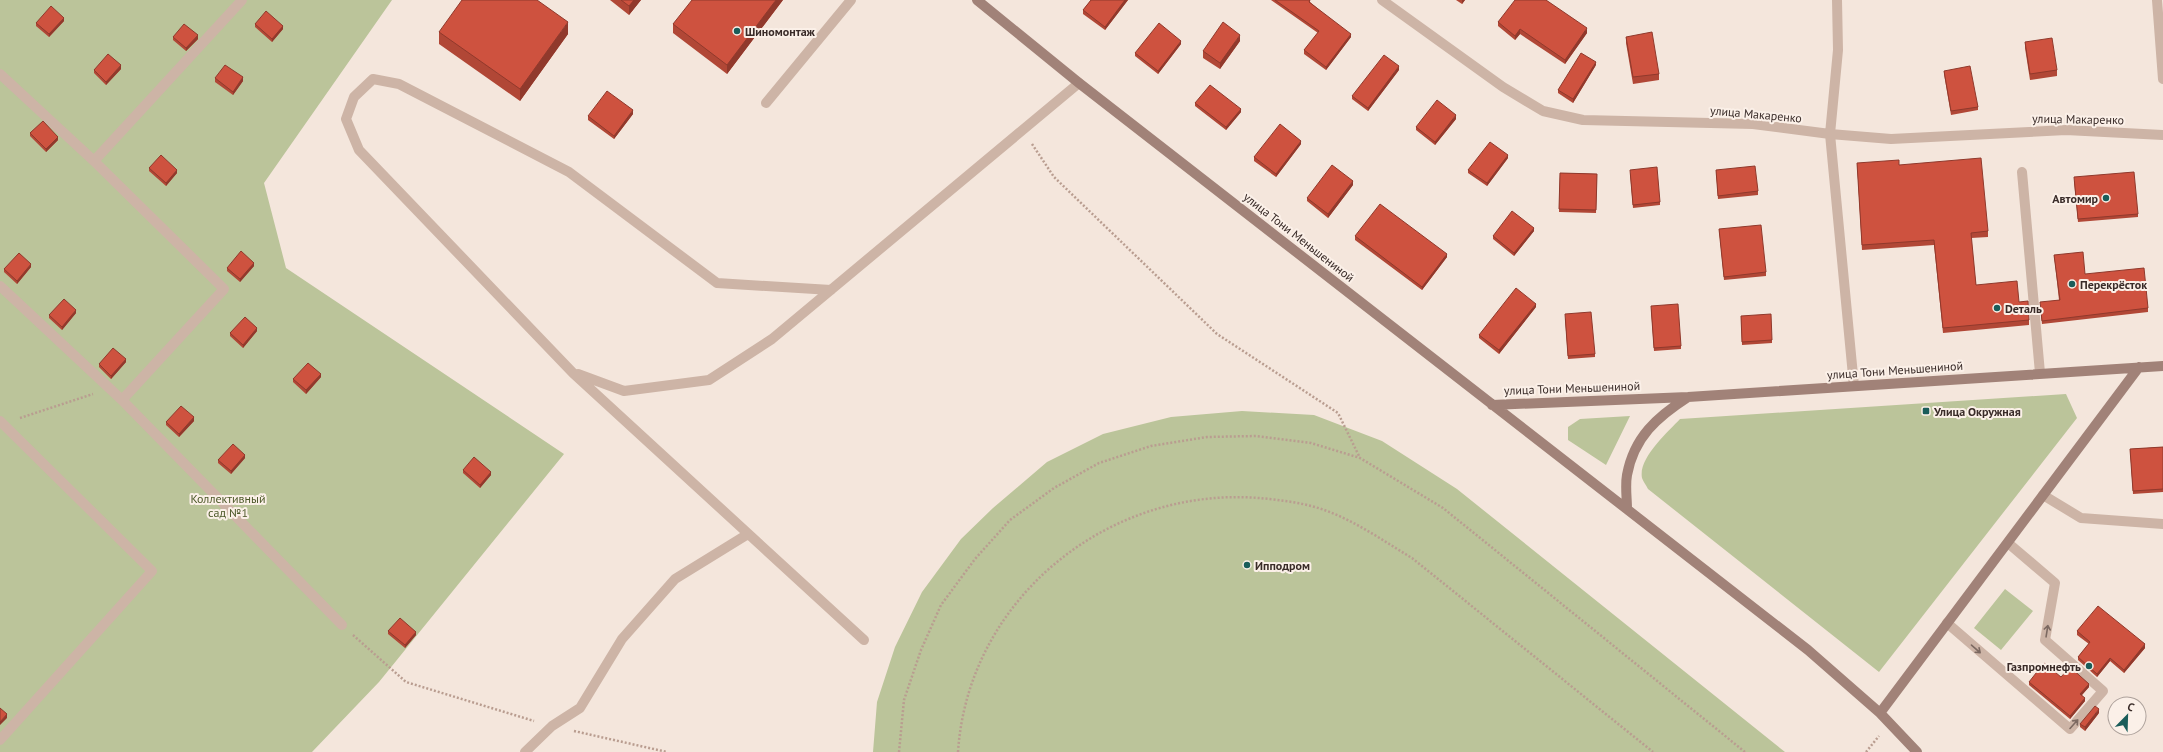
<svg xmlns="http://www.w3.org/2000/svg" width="2163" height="752" font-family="'PT Sans',sans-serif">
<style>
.green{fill:#bbc49a}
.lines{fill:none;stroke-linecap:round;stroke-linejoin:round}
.path{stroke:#b99d90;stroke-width:2.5;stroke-dasharray:2 2;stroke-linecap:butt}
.lane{stroke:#cdb4a6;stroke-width:10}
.street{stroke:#cdb4a6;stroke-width:10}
.secondary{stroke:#a18278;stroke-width:10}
.wall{fill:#b14736}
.shaded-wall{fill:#90392c}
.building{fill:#ce523f;stroke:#90392c}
.oneway{stroke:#7c6961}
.poi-dot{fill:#1a5d5a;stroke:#fbf0e8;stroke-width:1.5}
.labels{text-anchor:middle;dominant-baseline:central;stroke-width:4;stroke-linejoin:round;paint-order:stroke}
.poi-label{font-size:12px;font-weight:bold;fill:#392b28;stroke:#fbf0e8;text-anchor:start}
.street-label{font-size:12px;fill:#392b28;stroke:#fbf0e8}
.park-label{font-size:12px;fill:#4d592a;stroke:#fbf0e8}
</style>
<rect width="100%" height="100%" fill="#f4e6dc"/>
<path class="green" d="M 0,0 L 392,0 L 264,183 L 286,268 L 564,454 L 379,682 L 312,752 L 0,752 Z
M 2066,394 L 2077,418 L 1879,672 L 1648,489 C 1646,485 1643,481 1642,478 C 1638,458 1668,432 1680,419 Z
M 1242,411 L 1314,415 L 1382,441 L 1457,489 L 1785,752 L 873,752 L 877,702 L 895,647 L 922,592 L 961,539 L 993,508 L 1047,462 L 1103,434 L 1171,417 Z
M 1630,416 L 1606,465 L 1568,440 L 1568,427 L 1580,419 Z
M 2005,589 L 2033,611 L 2001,650 L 1974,628 Z"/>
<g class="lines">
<path class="path" d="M 1032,144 L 1054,177 L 1217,334 L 1338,413 L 1360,458
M 20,418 L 93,394
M 353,635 L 406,682 L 534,721
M 574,731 L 667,752
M 899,752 L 904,700 L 921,650 L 941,605 L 975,559 L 1010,520 L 1054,488 L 1099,463 L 1151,446 L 1207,437 L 1256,436 L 1311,443 L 1360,458 L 1443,508 L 1745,752
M 958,752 C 968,599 1108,486 1259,498 C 1281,500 1306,503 1327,511 C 1357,522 1385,542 1412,558 L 1653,752
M 1866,752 L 1879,736"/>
<path class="lane" d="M 0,74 L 94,161
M 766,103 L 851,0
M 2022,172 L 2040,373
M 0,286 L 122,400 L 342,625
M 831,290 L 717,283 L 569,172 L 399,84 L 373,79 L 354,97 L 346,119 L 359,150 L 573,373 L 864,640
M 578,374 L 624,391 L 709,380 L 772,339 L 1079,83
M 122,400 L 224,289 L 94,161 L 242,0
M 0,421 L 152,571 L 0,740
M 2043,495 L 2081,518 L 2163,524
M 1947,623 L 2070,729 L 2103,691 L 2045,640 L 2055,583 L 2008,543
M 525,752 L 552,726 L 580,708 L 622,639 L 675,579 L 748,534"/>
<path class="street" d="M 1382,0 L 1503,87 L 1543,111 L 1583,120 L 1753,124 L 1830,134 L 1891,139 L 2066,130 L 2163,135
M 1837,0 L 1838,50 L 1830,134 L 1854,386
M 2157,0 L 2163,79"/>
<path class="secondary" d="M 977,0 L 1079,83 L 1808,650 L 1880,713 L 1917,752
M 1492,405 L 1688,397 L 2163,366
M 1627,509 C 1627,498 1625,486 1627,475 C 1634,437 1657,417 1688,397
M 1880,713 L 2139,367"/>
</g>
<path class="wall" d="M 610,0 L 641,0 L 629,15 Z
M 783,0 L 727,74 L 673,33 L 673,24 Z
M 1091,0 L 1128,0 L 1105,30 L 1083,14 L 1083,10 Z
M 1271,0 L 1310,0 L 1310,2 L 1351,37 L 1326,70 L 1304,54 L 1304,50 L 1318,33 Z
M 1456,0 L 1465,0 L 1462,4 Z
M 1547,0 L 1547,1 L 1587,33 L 1565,64 L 1520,34 L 1515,40 L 1498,26 L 1498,22 Z
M 64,21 L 49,37 L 36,26 L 36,23 Z
M 255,24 L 283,29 L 272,42 L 255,27 Z
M 439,32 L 568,34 L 520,101 L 439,44 Z
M 173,37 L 198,39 L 186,51 L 173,40 Z
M 1626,37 L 1659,74 L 1659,80 L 1633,84 L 1626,43 Z
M 1240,41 L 1220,69 L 1203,58 L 1203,51 Z
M 2025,42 L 2057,70 L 2057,76 L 2030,80 L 2025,48 Z
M 1181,44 L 1158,74 L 1135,56 L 1135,53 Z
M 1596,65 L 1573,103 L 1558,93 L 1558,90 Z
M 121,69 L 106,85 L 94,73 L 94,70 Z
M 1399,70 L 1368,111 L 1352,99 L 1352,96 Z
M 1944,71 L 1978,107 L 1978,110 L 1951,115 L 1944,74 Z
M 215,78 L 243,81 L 233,95 L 215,82 Z
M 1195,103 L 1241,112 L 1226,130 L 1195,106 Z
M 633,114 L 614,139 L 588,120 L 588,116 Z
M 1456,119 L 1435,145 L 1416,130 L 1416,127 Z
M 30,133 L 58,140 L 46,152 L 30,136 Z
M 1301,144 L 1276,177 L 1254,161 L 1254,157 Z
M 1508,158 L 1487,186 L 1468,173 L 1468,170 Z
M 1857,163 L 1899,165 L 1988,231 L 1988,237 L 1971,238 L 1976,285 L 2019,302 L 2029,320 L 2029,325 L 1943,333 L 1934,245 L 1862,250 Z
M 149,168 L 177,173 L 166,186 L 149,171 Z
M 1716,170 L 1758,191 L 1758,195 L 1718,199 Z
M 1560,173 L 1597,174 L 1596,213 L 1559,212 Z
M 1630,173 L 1660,202 L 1660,205 L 1633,208 Z
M 2074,181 L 2138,214 L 2138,217 L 2078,222 Z
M 1353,185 L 1328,218 L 1307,201 L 1307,198 Z
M 1719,229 L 1766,272 L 1766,276 L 1724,280 Z
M 1534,231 L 1514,256 L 1493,239 L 1493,236 Z
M 1355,236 L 1447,257 L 1422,290 L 1355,240 Z
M 2054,255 L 2085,274 L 2148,308 L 2148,312 L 2042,324 L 2040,305 L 2059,300 Z
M 254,266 L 240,282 L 227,271 L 227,268 Z
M 31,267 L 17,284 L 4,272 L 4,269 Z
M 1536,307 L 1499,354 L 1479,338 L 1479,335 Z
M 1651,309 L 1681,346 L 1681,349 L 1654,351 Z
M 76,313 L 62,330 L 49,318 L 49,315 Z
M 1741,316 L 1772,340 L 1772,343 L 1742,345 Z
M 1565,318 L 1595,354 L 1595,357 L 1568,359 Z
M 257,331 L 243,348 L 230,336 L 230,333 Z
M 126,362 L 111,379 L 99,367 L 99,364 Z
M 321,377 L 306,394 L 293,382 L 293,379 Z
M 194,421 L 179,437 L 166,425 L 166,422 Z
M 2163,447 L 2163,492 L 2133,494 L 2130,449 Z
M 245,458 L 231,474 L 218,463 L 218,460 Z
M 463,470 L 491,475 L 480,488 L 463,473 Z
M 388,631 L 416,635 L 405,648 L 388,634 Z
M 2077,631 L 2145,648 L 2124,673 L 2110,661 L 2097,677 L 2078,660 L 2078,657 L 2089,644 L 2077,635 Z
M 2061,677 L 2089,687 L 2082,695 L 2085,701 L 2070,719 L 2029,685 L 2029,682 Z
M 2099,713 L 2085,731 L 2080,727 L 2080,724 Z"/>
<path class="shaded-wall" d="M 634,0 L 641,0 L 629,15 L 629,6 Z
M 776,0 L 783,0 L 727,74 L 727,65 Z
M 1125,0 L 1128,0 L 1105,30 L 1105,27 Z
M 1462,0 L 1465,0 L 1462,4 Z
M 64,18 L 64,21 L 49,37 L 49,34 Z
M 568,22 L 568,34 L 520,101 L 520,89 Z
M 283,26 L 283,29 L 272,42 L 272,39 Z
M 1587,28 L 1587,33 L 1565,64 L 1565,60 Z
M 1520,29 L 1520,34 L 1515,40 L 1515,36 Z
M 1351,34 L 1351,37 L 1326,70 L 1326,67 Z
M 198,35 L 198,39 L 186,51 L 186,48 Z
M 1240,35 L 1240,41 L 1220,69 L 1220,63 Z
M 1181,41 L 1181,44 L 1158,74 L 1158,71 Z
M 1596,62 L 1596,65 L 1573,103 L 1573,99 Z
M 121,65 L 121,69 L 106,85 L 106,82 Z
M 1399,66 L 1399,70 L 1368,111 L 1368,108 Z
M 243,77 L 243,81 L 233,95 L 233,92 Z
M 1241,109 L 1241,112 L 1226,130 L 1226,127 Z
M 633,110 L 633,114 L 614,139 L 614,136 Z
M 1456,115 L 1456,119 L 1435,145 L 1435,142 Z
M 58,137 L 58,140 L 46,152 L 46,149 Z
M 1301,141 L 1301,144 L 1276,177 L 1276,174 Z
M 1508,155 L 1508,158 L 1487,186 L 1487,183 Z
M 177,170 L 177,173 L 166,186 L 166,183 Z
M 1353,181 L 1353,185 L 1328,218 L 1328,214 Z
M 1534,228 L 1534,231 L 1514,256 L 1514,253 Z
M 1447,254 L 1447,257 L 1422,290 L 1422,287 Z
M 254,263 L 254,266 L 240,282 L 240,279 Z
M 31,264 L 31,267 L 17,284 L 17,281 Z
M 1536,304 L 1536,307 L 1499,354 L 1499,350 Z
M 76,310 L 76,313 L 62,330 L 62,327 Z
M 257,328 L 257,331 L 243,348 L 243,345 Z
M 126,359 L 126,362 L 111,379 L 111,376 Z
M 321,374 L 321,377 L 306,394 L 306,390 Z
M 194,417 L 194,421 L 179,437 L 179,434 Z
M 245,455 L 245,458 L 231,474 L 231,471 Z
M 491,472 L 491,475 L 480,488 L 480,485 Z
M 416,632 L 416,635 L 405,648 L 405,645 Z
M 2145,644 L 2145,648 L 2124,673 L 2124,670 Z
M 2110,658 L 2110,661 L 2097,677 L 2097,674 Z
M 2089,684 L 2089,687 L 2080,697 L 2080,694 Z
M 2085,698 L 2085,701 L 2070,719 L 2070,716 Z
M 2099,709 L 2099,713 L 2085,731 L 2085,727 Z
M 7,714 L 7,718 L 0,725 L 0,722 Z"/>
<path class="building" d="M 462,0 L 537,0 L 568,22 L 520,89 L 439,32 Z
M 621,0 L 634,0 L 629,6 Z
M 692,0 L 776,0 L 727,65 L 673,24 Z
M 1091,0 L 1125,0 L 1105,27 L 1083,10 Z
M 1275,0 L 1310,0 L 1309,2 L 1351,34 L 1326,67 L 1304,50 L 1319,31 Z
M 1515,0 L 1546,0 L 1587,28 L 1565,60 L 1520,29 L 1515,36 L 1498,22 Z
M 51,6 L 64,18 L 49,34 L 36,23 Z
M 266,11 L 283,26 L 272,39 L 255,24 Z
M 1223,22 L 1240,35 L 1220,63 L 1203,51 Z
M 1159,23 L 1181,41 L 1158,71 L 1135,53 Z
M 184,24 L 198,35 L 186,48 L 173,37 Z
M 1652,32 L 1659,74 L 1633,77 L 1626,37 Z
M 2052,38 L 2057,70 L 2030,74 L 2025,42 Z
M 1581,53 L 1596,62 L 1573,99 L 1558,90 Z
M 108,54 L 121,65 L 106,82 L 94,70 Z
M 1384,55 L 1399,66 L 1368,108 L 1352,96 Z
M 225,65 L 243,77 L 233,92 L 215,78 Z
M 1970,66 L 1978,107 L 1951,111 L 1944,71 Z
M 1210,85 L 1241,109 L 1226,127 L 1195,103 Z
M 607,91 L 633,110 L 614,136 L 588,116 Z
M 1437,100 L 1456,115 L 1435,142 L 1416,127 Z
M 43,121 L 58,137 L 46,149 L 30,133 Z
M 1280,124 L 1301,141 L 1276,174 L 1254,157 Z
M 1490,142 L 1508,155 L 1487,183 L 1468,170 Z
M 161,155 L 177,170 L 166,183 L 149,168 Z
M 1981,158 L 1988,231 L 1971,233 L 1976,285 L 2017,281 L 2019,302 L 2028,301 L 2029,320 L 1943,328 L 1934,240 L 1862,245 L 1857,163 L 1899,160 L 1899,165 Z
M 1332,165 L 1353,181 L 1328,214 L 1307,198 Z
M 1755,166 L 1758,191 L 1718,196 L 1716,170 Z
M 1657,167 L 1660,202 L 1633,205 L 1630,170 Z
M 2134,172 L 2138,214 L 2078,219 L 2074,177 Z
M 1560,173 L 1597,174 L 1596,210 L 1559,209 Z
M 1380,204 L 1447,254 L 1422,287 L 1355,236 Z
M 1512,211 L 1534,228 L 1514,253 L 1493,236 Z
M 1761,225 L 1766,272 L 1724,277 L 1719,229 Z
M 241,251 L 254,263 L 240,279 L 227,268 Z
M 2083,252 L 2085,274 L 2144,268 L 2148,308 L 2042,321 L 2040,302 L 2060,300 L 2054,255 Z
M 19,253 L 31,264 L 17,281 L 4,269 Z
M 1516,288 L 1536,304 L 1499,350 L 1479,335 Z
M 64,299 L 76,310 L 62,327 L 49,315 Z
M 1678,304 L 1681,346 L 1654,348 L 1651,306 Z
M 1591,312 L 1595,354 L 1568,356 L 1565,314 Z
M 1771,314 L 1772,340 L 1742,342 L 1741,316 Z
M 245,317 L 257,328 L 243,345 L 230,333 Z
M 113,348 L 126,359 L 111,376 L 99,364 Z
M 308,363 L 321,374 L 306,390 L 293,379 Z
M 181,406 L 194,417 L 179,434 L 166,422 Z
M 233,444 L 245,455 L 231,471 L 218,460 Z
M 2163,447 L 2163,489 L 2133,491 L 2130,449 Z
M 474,457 L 491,472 L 480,485 L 463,470 Z
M 2098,606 L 2145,644 L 2124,670 L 2110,658 L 2097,674 L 2078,657 L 2090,642 L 2077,631 Z
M 400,618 L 416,632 L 405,645 L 388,631 Z
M 2044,663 L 2061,677 L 2070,667 L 2089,684 L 2080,694 L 2085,698 L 2070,716 L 2029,682 Z
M 2095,706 L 2099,709 L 2085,727 L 2080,724 Z
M 0,708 L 7,714 L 0,722 Z"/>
<defs><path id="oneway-shaft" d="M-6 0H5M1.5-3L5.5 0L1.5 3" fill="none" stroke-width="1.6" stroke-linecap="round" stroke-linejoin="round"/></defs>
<g class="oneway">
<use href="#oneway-shaft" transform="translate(2047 631) rotate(-81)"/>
<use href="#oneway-shaft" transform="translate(1976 649) rotate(41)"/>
<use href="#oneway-shaft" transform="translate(2074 724) rotate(-48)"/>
</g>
<g class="poi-dot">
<circle cx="737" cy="31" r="4"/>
<circle cx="2106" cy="198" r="4"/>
<circle cx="2072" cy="284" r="4"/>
<circle cx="1997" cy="308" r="4"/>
<rect x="1922" y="407" width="8" height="8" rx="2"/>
<circle cx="1247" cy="565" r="4"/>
<circle cx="2089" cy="666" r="4"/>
</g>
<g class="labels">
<g class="poi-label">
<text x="745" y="31">Шиномонтаж</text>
<text x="2098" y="198" text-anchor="end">Автомир</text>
<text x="2080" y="284">Перекрёсток</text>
<text x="2005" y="308">Dеталь</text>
<text x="1934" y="411">Улица Окружная</text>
<text x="1255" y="565">Ипподром</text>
<text x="2081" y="666" text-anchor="end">Газпромнефть</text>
</g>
<g class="street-label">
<text transform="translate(1756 114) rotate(5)">улица Макаренко</text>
<text transform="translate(2078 119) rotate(1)">улица Макаренко</text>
<text transform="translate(1299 237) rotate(38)">улица Тони Меньшениной</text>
<text transform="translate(1895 370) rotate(-4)">улица Тони Меньшениной</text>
<text transform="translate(1572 388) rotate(-2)">улица Тони Меньшениной</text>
</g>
<g class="park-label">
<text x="228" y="498">Коллективный<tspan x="228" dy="14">сад №1</tspan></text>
</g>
</g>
<g transform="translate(2127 716) rotate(23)"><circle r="19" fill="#fbf0e8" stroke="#ada19b"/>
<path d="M0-3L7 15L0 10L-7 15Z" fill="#1a5d5a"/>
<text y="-6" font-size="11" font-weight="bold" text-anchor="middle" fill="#392b28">С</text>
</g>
</svg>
